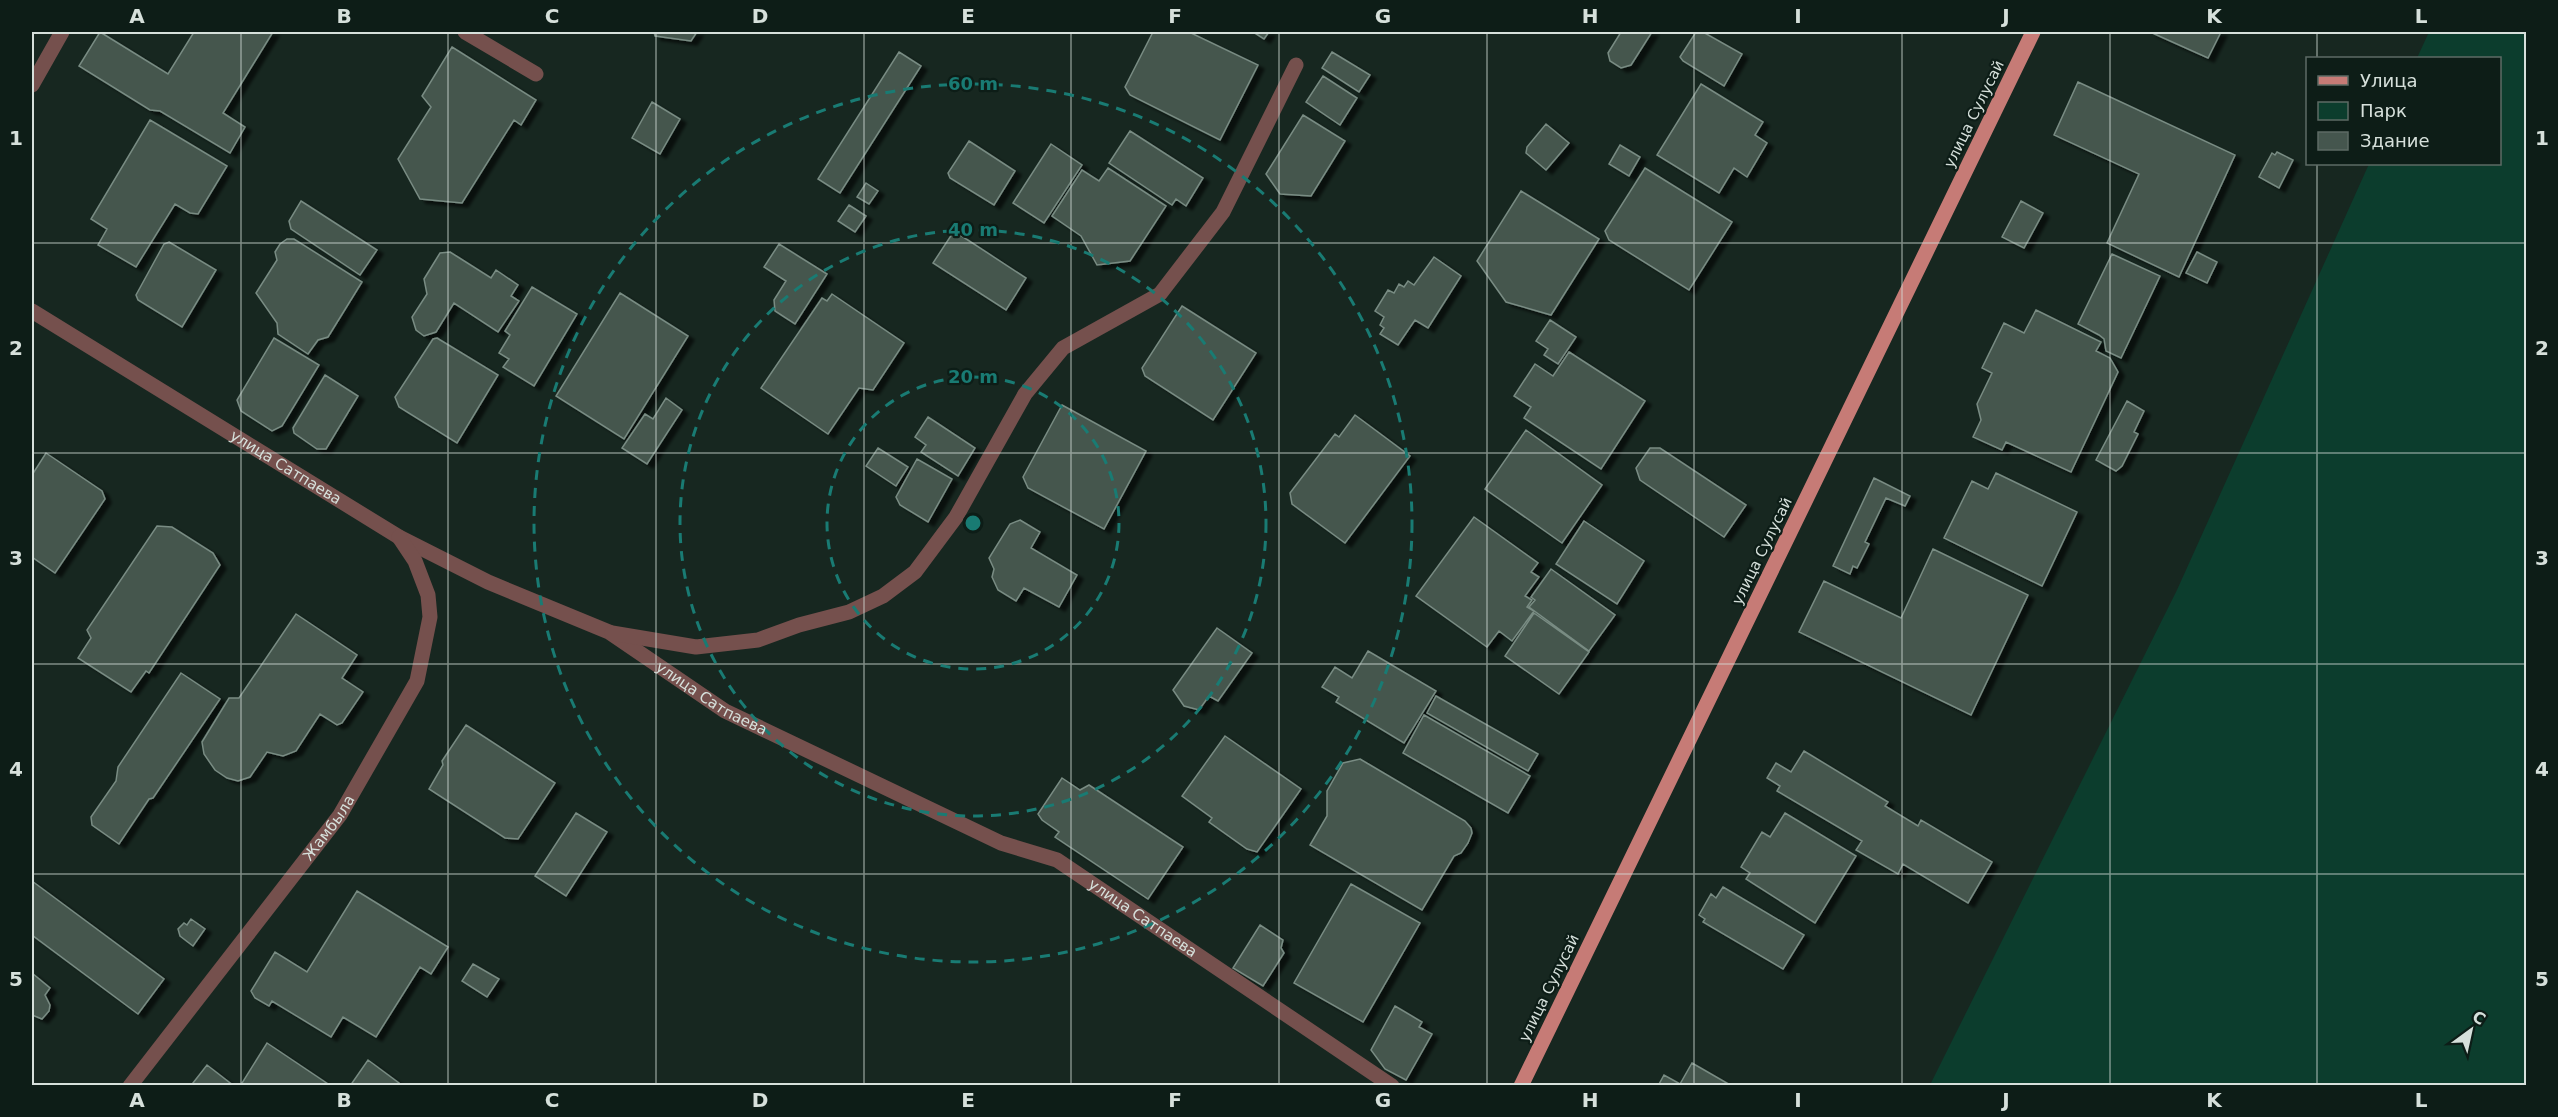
<svg xmlns="http://www.w3.org/2000/svg" width="2558" height="1117" font-family="'DejaVu Sans',sans-serif">
<style>
.green{fill:#0c3d2d}
.building{fill:#45564e;stroke:#798c83;stroke-width:1.5;filter:url(#shadow)}
.lines{fill:none;stroke-linecap:round;stroke-linejoin:round}
.minor{stroke:#75504d;stroke-width:15}
.major{stroke:#c67b76;stroke-width:15}
.grid{fill:none;stroke:#d6e0db;stroke-width:1.5;stroke-opacity:0.55}
.ring{fill:none;stroke:#197b73;stroke-width:3;stroke-dasharray:10 8}
.labels{text-anchor:middle;dominant-baseline:central;stroke-width:4.5;stroke-linejoin:round;paint-order:stroke}
.street-label{font-size:15px;fill:#d6e0db;stroke:#0d1d17}
.centre{fill:#197b73;stroke:#0d1d17;stroke-width:3}
.ring-label{font-size:18px;text-anchor:middle;font-weight:bold;fill:#197b73;stroke:#0d1d17;stroke-width:4.5;stroke-linejoin:round;paint-order:stroke}
.neatline{fill:none;stroke:#d6e0db;stroke-width:2}
.grid-label{font-size:20px;text-anchor:middle;font-weight:bold;fill:#d6e0db}
</style>
<defs>
<filter id="shadow"><feDropShadow dx="6" dy="4" stdDeviation="1.5" flood-color="#0009"/></filter>
</defs>
<rect width="100%" height="100%" fill="#172720"/>
<path class="green" d="M 2429,32 L 2526,32 L 2526,1085 L 1930,1085 L 2177,590 L 2369,164 L 2500,164 L 2500,58 L 2417,58 Z"/>
<path class="building" d="M 100,32 L 168,74 L 194,32 L 273,32 L 223,113 L 245,127 L 230,153 L 160,111 L 150,110 L 79,66 Z
M 654,32 L 697,32 L 691,41 L 655,36 Z
M 1153,32 L 1189,32 L 1258,65 L 1220,140 L 1130,95 L 1125,87 Z
M 1253,32 L 1269,32 L 1264,39 Z
M 1621,32 L 1652,32 L 1631,65 L 1621,68 L 1610,61 L 1608,53 Z
M 1696,32 L 1703,32 L 1742,54 L 1724,86 L 1683,61 L 1680,57 Z
M 2150,32 L 2221,32 L 2208,58 Z
M 452,47 L 536,100 L 521,125 L 514,120 L 462,203 L 420,199 L 398,159 L 431,107 L 422,96 Z
M 899,52 L 921,66 L 840,193 L 818,179 Z
M 1332,52 L 1370,75 L 1359,92 L 1322,68 Z
M 1323,76 L 1357,98 L 1340,125 L 1306,102 Z
M 2078,82 L 2235,155 L 2179,277 L 2107,243 L 2139,174 L 2054,135 Z
M 1701,84 L 1763,122 L 1755,135 L 1767,143 L 1747,177 L 1734,168 L 1719,193 L 1657,155 Z
M 652,102 L 680,119 L 660,154 L 632,138 Z
M 1303,115 L 1345,141 L 1311,196 L 1280,194 L 1266,174 Z
M 150,120 L 227,166 L 198,214 L 190,213 L 175,204 L 136,267 L 98,245 L 107,229 L 91,219 Z
M 1546,124 L 1569,143 L 1546,170 L 1526,153 L 1527,147 Z
M 1130,131 L 1203,178 L 1186,206 L 1176,199 L 1172,205 L 1109,163 Z
M 969,141 L 1015,171 L 994,205 L 950,178 L 948,173 Z
M 1051,144 L 1082,165 L 1044,223 L 1013,203 Z
M 1620,145 L 1640,157 L 1629,176 L 1609,164 Z
M 2277,152 L 2293,160 L 2279,188 L 2259,177 L 2272,153 L 2275,155 Z
M 1108,168 L 1166,206 L 1130,261 L 1097,265 L 1081,236 L 1052,216 L 1082,170 L 1099,181 Z
M 1645,168 L 1732,222 L 1689,290 L 1609,240 L 1605,231 Z
M 866,183 L 878,191 L 869,204 L 857,197 Z
M 1521,191 L 1599,239 L 1551,315 L 1506,302 L 1477,261 Z
M 301,201 L 377,250 L 360,275 L 291,229 L 289,221 Z
M 2021,201 L 2043,213 L 2024,248 L 2002,237 Z
M 849,205 L 866,216 L 855,232 L 838,221 Z
M 954,231 L 1026,278 L 1006,310 L 933,263 Z
M 287,239 L 294,239 L 362,282 L 328,337 L 318,340 L 308,354 L 278,334 L 277,323 L 256,293 L 277,260 L 275,252 L 280,244 Z
M 169,242 L 216,270 L 182,327 L 138,300 L 136,295 L 164,244 Z
M 779,244 L 827,274 L 795,324 L 775,311 L 774,300 L 786,281 L 764,267 Z
M 450,252 L 491,278 L 496,270 L 518,285 L 511,296 L 519,301 L 498,332 L 454,303 L 436,332 L 424,336 L 416,330 L 412,317 L 427,294 L 424,279 L 440,253 Z
M 2197,252 L 2217,262 L 2207,283 L 2186,273 Z
M 2112,254 L 2160,276 L 2121,358 L 2106,351 L 2104,339 L 2099,335 L 2078,324 Z
M 1434,257 L 1461,276 L 1428,328 L 1415,320 L 1398,345 L 1380,334 L 1384,328 L 1380,325 L 1384,317 L 1375,311 L 1388,290 L 1394,293 L 1399,284 L 1404,287 L 1408,281 L 1414,285 Z
M 532,287 L 577,314 L 534,386 L 503,367 L 509,359 L 499,353 L 510,335 L 505,331 Z
M 620,293 L 688,336 L 624,439 L 556,396 Z
M 832,294 L 904,343 L 873,390 L 859,388 L 828,434 L 761,388 L 822,298 L 827,301 Z
M 1182,306 L 1256,353 L 1213,420 L 1145,376 L 1142,368 Z
M 2036,310 L 2101,342 L 2096,351 L 2110,358 L 2118,372 L 2071,472 L 2006,442 L 2002,450 L 1973,437 L 1981,420 L 1977,404 L 1992,373 L 1982,368 L 2004,323 L 2024,333 Z
M 1550,320 L 1576,337 L 1558,364 L 1544,355 L 1548,349 L 1536,341 Z
M 274,338 L 319,365 L 282,426 L 272,431 L 241,411 L 237,400 Z
M 437,338 L 498,375 L 457,443 L 399,407 L 395,397 L 433,339 Z
M 1569,352 L 1645,401 L 1601,469 L 1524,418 L 1531,407 L 1514,396 L 1535,364 L 1553,376 Z
M 325,375 L 358,396 L 326,449 L 317,449 L 294,433 L 293,428 Z
M 666,398 L 682,410 L 647,464 L 622,448 L 645,414 L 653,419 Z
M 2127,401 L 2144,411 L 2134,432 L 2138,434 L 2122,466 L 2116,471 L 2096,460 Z
M 1062,405 L 1146,451 L 1104,529 L 1028,488 L 1023,477 Z
M 1355,415 L 1410,456 L 1345,543 L 1292,504 L 1290,493 L 1335,434 L 1339,437 Z
M 928,417 L 975,448 L 958,476 L 921,452 L 926,445 L 915,437 Z
M 1526,430 L 1602,485 L 1562,543 L 1485,489 Z
M 878,448 L 908,467 L 896,486 L 866,466 Z
M 1650,448 L 1660,448 L 1746,505 L 1724,537 L 1640,480 L 1636,468 Z
M 46,453 L 102,491 L 105,499 L 55,573 L 32,557 L 32,475 Z
M 917,459 L 952,479 L 928,522 L 900,505 L 896,497 Z
M 1996,473 L 2077,512 L 2042,586 L 1944,538 L 1972,481 L 1988,489 Z
M 1874,478 L 1910,496 L 1905,506 L 1886,498 L 1865,542 L 1869,544 L 1857,568 L 1853,566 L 1850,574 L 1833,566 Z
M 1474,517 L 1538,563 L 1531,572 L 1539,577 L 1525,596 L 1532,600 L 1527,607 L 1534,611 L 1512,641 L 1499,631 L 1487,647 L 1416,596 Z
M 1020,520 L 1040,532 L 1031,548 L 1077,575 L 1059,607 L 1024,588 L 1016,601 L 998,590 L 992,577 L 994,569 L 989,558 L 1010,524 Z
M 1584,521 L 1644,561 L 1617,604 L 1556,564 Z
M 157,526 L 172,527 L 213,553 L 220,565 L 149,673 L 146,671 L 131,692 L 78,658 L 91,638 L 87,630 Z
M 1933,549 L 2028,595 L 1971,715 L 1799,632 L 1824,581 L 1901,618 Z
M 1551,569 L 1615,615 L 1589,651 L 1529,607 L 1535,600 L 1531,597 Z
M 1534,613 L 1589,652 L 1559,694 L 1505,656 Z
M 296,614 L 357,655 L 342,678 L 363,692 L 342,723 L 337,725 L 320,714 L 296,751 L 283,756 L 267,752 L 250,777 L 238,781 L 227,778 L 215,770 L 204,754 L 202,742 L 229,698 L 239,698 Z
M 1217,628 L 1252,653 L 1218,701 L 1209,696 L 1199,710 L 1184,706 L 1173,690 Z
M 1368,651 L 1436,691 L 1404,743 L 1336,702 L 1339,697 L 1322,687 L 1335,667 L 1352,678 Z
M 181,673 L 220,699 L 153,798 L 149,799 L 119,844 L 92,825 L 91,817 L 116,781 L 118,767 Z
M 1436,696 L 1538,754 L 1528,771 L 1427,713 Z
M 1424,715 L 1530,776 L 1508,813 L 1403,753 Z
M 466,725 L 555,783 L 518,839 L 505,838 L 429,789 L 443,765 L 442,761 Z
M 1225,736 L 1301,789 L 1257,852 L 1247,849 L 1209,822 L 1212,818 L 1182,796 Z
M 1804,751 L 1888,802 L 1885,806 L 1918,826 L 1921,820 L 1992,862 L 1968,903 L 1903,864 L 1898,874 L 1856,850 L 1862,841 L 1777,791 L 1780,786 L 1767,778 L 1776,763 L 1791,772 Z
M 1360,759 L 1465,821 L 1471,828 L 1472,833 L 1468,843 L 1461,853 L 1454,856 L 1422,910 L 1310,845 L 1327,816 L 1327,791 L 1343,763 Z
M 1062,778 L 1080,790 L 1089,785 L 1183,847 L 1148,899 L 1055,837 L 1059,832 L 1042,820 L 1038,814 Z
M 576,813 L 607,832 L 566,896 L 535,876 Z
M 1785,813 L 1856,856 L 1815,923 L 1746,879 L 1750,873 L 1741,867 L 1762,832 L 1770,837 Z
M 32,881 L 164,979 L 138,1014 L 32,935 Z
M 1351,884 L 1420,923 L 1363,1022 L 1294,983 Z
M 1723,887 L 1804,935 L 1783,969 L 1703,922 L 1705,919 L 1699,915 L 1711,894 L 1716,898 Z
M 357,891 L 448,947 L 431,974 L 420,967 L 376,1037 L 343,1017 L 331,1037 L 272,1001 L 269,1006 L 255,998 L 251,991 L 275,952 L 307,972 Z
M 191,919 L 205,929 L 193,946 L 180,936 L 178,929 L 184,923 L 187,925 Z
M 1260,925 L 1283,940 L 1281,948 L 1284,953 L 1263,986 L 1233,968 Z
M 473,964 L 499,979 L 487,997 L 462,981 Z
M 32,973 L 50,988 L 45,995 L 50,1005 L 49,1011 L 42,1019 L 32,1015 Z
M 1395,1006 L 1422,1022 L 1419,1027 L 1432,1034 L 1406,1080 L 1385,1069 L 1371,1050 Z
M 267,1043 L 331,1086 L 243,1086 L 242,1083 Z
M 368,1060 L 403,1086 L 350,1086 Z
M 1692,1063 L 1732,1086 L 1658,1086 L 1664,1075 L 1680,1084 Z
M 207,1065 L 234,1086 L 196,1086 L 193,1083 Z"/>
<g class="lines">
<g class="minor">
<path d="M 465,32 L 536,74"/>
<path d="M 32,85 L 62,32"/>
<path id="s1" d="M 32,311 L 399,537 L 488,582 L 609,632 L 725,711 L 1001,843 L 1057,860 L 1392,1086"/>
<path d="M 612,633 L 696,647 L 758,640 L 799,625 L 849,612 L 883,596 L 915,572 L 956,517 L 1025,394 L 1063,348 L 1160,294 L 1223,212 L 1296,65"/>
<path id="s2" d="M 130,1086 L 340,815 L 417,681 L 430,617 L 428,595 L 415,561 L 399,537"/>
</g>
<path class="major" d="M 1521,1086 L 2033,32"/>
</g>
<path class="grid" d="M 241,32 L 241,1086M 448,32 L 448,1086M 656,32 L 656,1086M 864,32 L 864,1086M 1071,32 L 1071,1086M 1279,32 L 1279,1086M 1487,32 L 1487,1086M 1694,32 L 1694,1086M 1902,32 L 1902,1086M 2110,32 L 2110,1086M 2317,32 L 2317,58M 2317,164 L 2317,1086M 32,243 L 2526,243M 32,453 L 2526,453M 32,664 L 2526,664M 32,874 L 2526,874"/>
<g class="ring">
<circle cx="973" cy="523" r="146"/>
<circle cx="973" cy="523" r="293"/>
<circle cx="973" cy="523" r="439"/>
</g>
<g class="labels">
<g class="street-label">
<text transform="translate(1974 114) rotate(-64)">улица Сулусай</text>
<text stroke="none"><textPath href="#s1" startOffset="298">улица Сатпаева</textPath></text>
<text transform="translate(1762 551) rotate(-64)">улица Сулусай</text>
<text stroke="none"><textPath href="#s1" startOffset="784">улица Сатпаева</textPath></text>
<text stroke="none"><textPath href="#s2" startOffset="326">Жамбыла</textPath></text>
<text stroke="none"><textPath href="#s1" startOffset="1270">улица Сатпаева</textPath></text>
<text transform="translate(1549 988) rotate(-64)">улица Сулусай</text>
</g>
</g>
<circle cx="973" cy="523" r="9" class="centre"/>
<g class="ring-label">
<text x="973" y="90">60 m</text>
<text x="973" y="236">40 m</text>
<text x="973" y="383">20 m</text>
</g>
<rect width="2558" height="1117" fill="none" stroke="#0d1d17" stroke-width="66"/>
<rect x="2306" y="57" width="195" height="108" fill="#0d1d17" stroke="#5d6b65" stroke-width="1.5"/>
<rect x="2318" y="76" width="30" height="9" fill="#c67b76" stroke="#5d6b65" stroke-width="1.5"/>
<text x="2360" y="87" font-size="18" fill="#d6e0db">Улица</text>
<rect x="2318" y="102" width="30" height="18" fill="#0c3d2d" stroke="#5d6b65" stroke-width="1.5"/>
<text x="2360" y="117" font-size="18" fill="#d6e0db">Парк</text>
<rect x="2318" y="132" width="30" height="18" fill="#45564e" stroke="#5d6b65" stroke-width="1.5"/>
<text x="2360" y="147" font-size="18" fill="#d6e0db">Здание</text>
<g transform="translate(2471 1030) rotate(33)" stroke="#0d1d17" stroke-width="4.5" paint-order="stroke">
<path d="M0-4.5L10 22L0 15L-10 22Z" fill="#d6e0db"/>
<text y="-9" font-size="16" font-weight="bold" text-anchor="middle" fill="#d6e0db">С</text>
</g>
<rect x="33" y="33" width="2492" height="1051" class="neatline"/>
<g class="grid-label">
<text x="137" y="23">A</text>
<text x="344" y="23">B</text>
<text x="552" y="23">C</text>
<text x="760" y="23">D</text>
<text x="968" y="23">E</text>
<text x="1175" y="23">F</text>
<text x="1383" y="23">G</text>
<text x="1590" y="23">H</text>
<text x="1798" y="23">I</text>
<text x="2006" y="23">J</text>
<text x="2214" y="23">K</text>
<text x="2421" y="23">L</text>
<text x="16" y="145">1</text>
<text x="2542" y="145">1</text>
<text x="16" y="355">2</text>
<text x="2542" y="355">2</text>
<text x="16" y="565">3</text>
<text x="2542" y="565">3</text>
<text x="16" y="776">4</text>
<text x="2542" y="776">4</text>
<text x="16" y="986">5</text>
<text x="2542" y="986">5</text>
<text x="137" y="1107">A</text>
<text x="344" y="1107">B</text>
<text x="552" y="1107">C</text>
<text x="760" y="1107">D</text>
<text x="968" y="1107">E</text>
<text x="1175" y="1107">F</text>
<text x="1383" y="1107">G</text>
<text x="1590" y="1107">H</text>
<text x="1798" y="1107">I</text>
<text x="2006" y="1107">J</text>
<text x="2214" y="1107">K</text>
<text x="2421" y="1107">L</text>
</g>
</svg>
